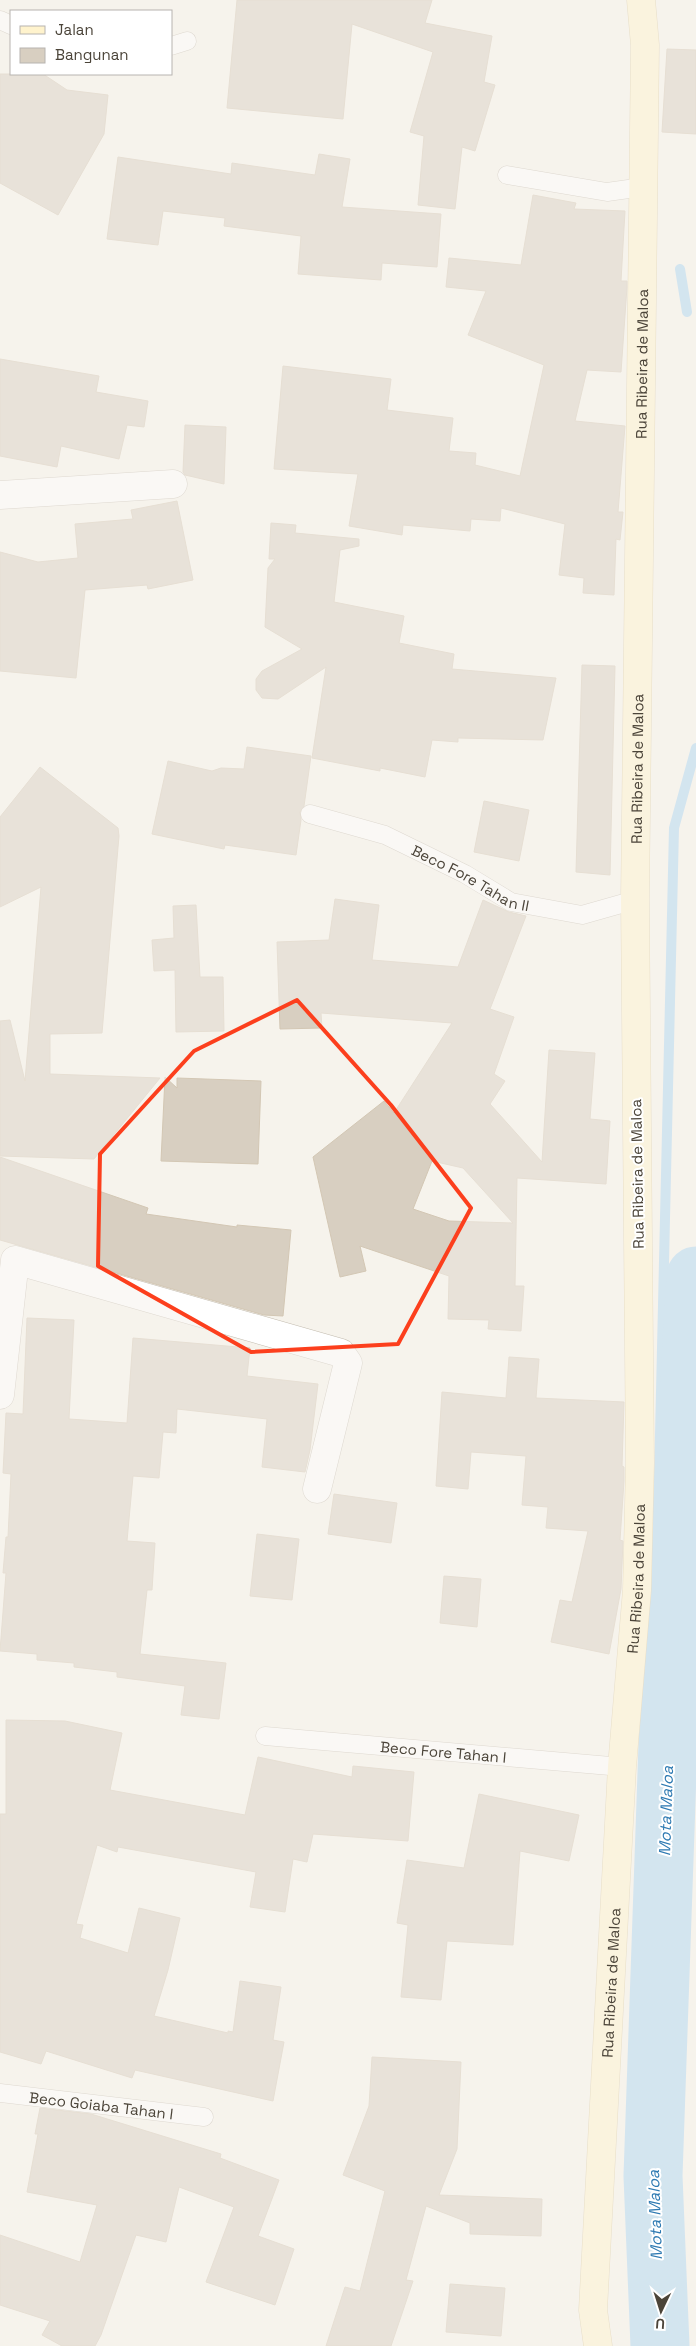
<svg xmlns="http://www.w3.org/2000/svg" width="696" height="2346" font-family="'Space Grotesk',sans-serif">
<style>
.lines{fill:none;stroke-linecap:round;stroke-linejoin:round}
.stream{stroke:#a9d4f2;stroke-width:10}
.river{stroke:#a9d4f2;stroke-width:59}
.building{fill:#d8cfc1;stroke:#d3c7b4;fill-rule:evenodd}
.lane-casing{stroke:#c2bbae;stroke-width:19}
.street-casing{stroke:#c2bbae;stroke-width:29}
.secondary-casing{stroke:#d6c79b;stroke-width:29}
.lane{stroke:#fff;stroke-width:18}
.street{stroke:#fff;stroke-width:28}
.secondary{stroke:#fff3cd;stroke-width:28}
.marked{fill:none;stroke:#fc3f1d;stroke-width:4;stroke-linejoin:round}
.labels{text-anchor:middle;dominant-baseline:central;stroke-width:4;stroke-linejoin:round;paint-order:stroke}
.street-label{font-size:15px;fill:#4b4439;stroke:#fff}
.water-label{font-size:16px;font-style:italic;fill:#2e7ab2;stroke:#fff}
</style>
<rect width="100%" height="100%" fill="#f6f3ec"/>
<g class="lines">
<path class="stream" d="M 680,269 L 687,312
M 639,2346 L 674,828 L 696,748"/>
<path class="river" d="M 660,2346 L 653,2176 L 668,1744 L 696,1276"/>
</g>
<path class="building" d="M 237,0 L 432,0 L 425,23 L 492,36 L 484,82 L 495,85 L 475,151 L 462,147 L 455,209 L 418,205 L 424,136 L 410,132 L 433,52 L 352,24 L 343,119 L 227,108 Z
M 667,49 L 696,50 L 696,134 L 662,132 Z
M 0,74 L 43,74 L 67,90 L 108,95 L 104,134 L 58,215 L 0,183 Z
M 319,154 L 350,159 L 342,207 L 441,214 L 437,267 L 382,263 L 381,280 L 298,274 L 301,236 L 224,226 L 225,218 L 163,211 L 158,245 L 107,239 L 118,157 L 231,174 L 232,163 L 315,175 Z
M 533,195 L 576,203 L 574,209 L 625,211 L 621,281 L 627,281 L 627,287 L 621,372 L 587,370 L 575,421 L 625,426 L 618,512 L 623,512 L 620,540 L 616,539 L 614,595 L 583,593 L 584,578 L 559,575 L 565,524 L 501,508 L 500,521 L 471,519 L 470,531 L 403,525 L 402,535 L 349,526 L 358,474 L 274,469 L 283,366 L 391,379 L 387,410 L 453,418 L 449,451 L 476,453 L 475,465 L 520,476 L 544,365 L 468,335 L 486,291 L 446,287 L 449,258 L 521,265 Z
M 0,359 L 99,376 L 96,392 L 148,401 L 144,427 L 127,425 L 119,459 L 61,446 L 57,467 L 0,456 Z
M 185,425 L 226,427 L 224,484 L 185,475 L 183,472 Z
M 177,501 L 193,580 L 148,589 L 147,585 L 85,590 L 76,678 L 0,671 L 0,552 L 38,562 L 78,558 L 75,524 L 133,519 L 131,510 Z
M 271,523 L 296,525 L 295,533 L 359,539 L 359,546 L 340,550 L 334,602 L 404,616 L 399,643 L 454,654 L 452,669 L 556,678 L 543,740 L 458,738 L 458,742 L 432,740 L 425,777 L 380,768 L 380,771 L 312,758 L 326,667 L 278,699 L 262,698 L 256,690 L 256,679 L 262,671 L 302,649 L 265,627 L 268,568 L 275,559 L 269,559 Z
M 582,665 L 615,666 L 610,875 L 576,872 Z
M 247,747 L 311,756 L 304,806 L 300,812 L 301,820 L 296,855 L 225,845 L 224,849 L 152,834 L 168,761 L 212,771 L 221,768 L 244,769 Z
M 40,767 L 118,828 L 119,836 L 102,1033 L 50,1034 L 50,1074 L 160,1078 L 94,1159 L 0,1156 L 0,1021 L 10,1020 L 25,1081 L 41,887 L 0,907 L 0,817 Z
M 484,801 L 529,810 L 519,861 L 474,852 Z
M 335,899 L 379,905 L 372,960 L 458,967 L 483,900 L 509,912 L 526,916 L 490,1009 L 514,1017 L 494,1074 L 505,1081 L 490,1104 L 542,1162 L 549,1050 L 595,1053 L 590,1119 L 610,1121 L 606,1184 L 517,1178 L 515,1286 L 524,1286 L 521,1331 L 488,1329 L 489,1320 L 448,1319 L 449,1276 L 360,1246 L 366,1271 L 340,1277 L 313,1157 L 384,1101 L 394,1113 L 452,1023 L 321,1013 L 322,1028 L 280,1029 L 277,942 L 329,940 ZM 432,1161 L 463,1168 L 513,1223 L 449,1221 L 413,1209 Z
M 196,905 L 200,977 L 223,977 L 224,1031 L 176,1032 L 175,970 L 154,971 L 152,940 L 174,938 L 173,906 Z
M 165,1077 L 177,1088 L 177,1078 L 261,1081 L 258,1164 L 161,1161 Z
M 0,1157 L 148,1208 L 146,1214 L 237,1227 L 237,1225 L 291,1230 L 283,1316 L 264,1315 L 0,1240 Z
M 27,1318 L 74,1320 L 69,1419 L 127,1423 L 133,1338 L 250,1348 L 247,1376 L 318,1384 L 310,1450 L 305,1472 L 262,1467 L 267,1419 L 177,1409 L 176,1433 L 163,1432 L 159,1478 L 133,1476 L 127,1541 L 155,1543 L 152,1590 L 147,1590 L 140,1654 L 226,1663 L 219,1719 L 181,1715 L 185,1686 L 117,1677 L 117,1672 L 74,1667 L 74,1663 L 37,1660 L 37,1654 L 0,1651 L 6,1573 L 3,1573 L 6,1537 L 8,1537 L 11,1474 L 3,1473 L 6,1413 L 23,1414 Z
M 509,1357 L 539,1359 L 536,1398 L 624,1402 L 622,1466 L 624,1467 L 624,1481 L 620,1540 L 623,1541 L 621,1589 L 609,1654 L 551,1642 L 560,1600 L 572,1602 L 588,1531 L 546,1528 L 548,1507 L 522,1505 L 526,1456 L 471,1452 L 468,1489 L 436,1486 L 442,1392 L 506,1398 Z
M 334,1494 L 397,1503 L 391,1543 L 328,1534 Z
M 257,1534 L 299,1539 L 292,1600 L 250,1596 Z
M 444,1576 L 481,1579 L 477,1627 L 440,1623 Z
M 6,1720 L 65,1721 L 122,1733 L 110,1790 L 245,1815 L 258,1757 L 352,1777 L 353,1766 L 414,1772 L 408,1841 L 313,1834 L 307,1862 L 293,1859 L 285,1912 L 250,1907 L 256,1872 L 118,1847 L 117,1852 L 97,1845 L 76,1924 L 83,1925 L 80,1938 L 128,1953 L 139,1908 L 180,1918 L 168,1970 L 154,2016 L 228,2033 L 228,2031 L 233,2032 L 240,1981 L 281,1987 L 273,2040 L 284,2042 L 273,2101 L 135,2070 L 132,2078 L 46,2051 L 41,2064 L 0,2052 L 0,1814 L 6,1814 Z
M 479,1794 L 579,1815 L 569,1861 L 520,1851 L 513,1945 L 447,1941 L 441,2000 L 401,1997 L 408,1925 L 397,1923 L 407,1860 L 464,1868 Z
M 372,2057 L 461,2062 L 457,2149 L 439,2195 L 542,2199 L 541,2236 L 470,2234 L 470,2223 L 426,2206 L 406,2280 L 413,2281 L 391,2346 L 326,2346 L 345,2287 L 360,2291 L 385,2191 L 343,2175 L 369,2106 Z
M 40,2108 L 91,2114 L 221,2154 L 220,2158 L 279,2180 L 258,2236 L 294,2249 L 275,2305 L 206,2282 L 234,2207 L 179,2187 L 166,2242 L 136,2235 L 101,2335 L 95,2346 L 62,2346 L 42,2335 L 50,2321 L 0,2305 L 0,2235 L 80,2262 L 97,2205 L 27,2192 L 38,2134 L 35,2134 Z
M 450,2284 L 505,2288 L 501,2336 L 446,2332 Z"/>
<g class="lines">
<g class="lane-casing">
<g id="lane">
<path d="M 0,20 L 11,25"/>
<path d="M 171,46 L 187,41"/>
<path d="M 507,175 L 607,192 L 643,187"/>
<path id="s1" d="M 310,814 L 385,835 L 465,874 L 511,902 L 582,915 L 635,900"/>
<path id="s2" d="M 265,1736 L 622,1767"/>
<path id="s3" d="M 0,2093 L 204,2117"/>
</g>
</g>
<g class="street-casing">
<path id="street" d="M 0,495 L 173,484
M 0,1395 L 15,1260 L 341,1353 L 348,1363 L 317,1489"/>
</g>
<g class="secondary-casing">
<g id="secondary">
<path id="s4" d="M 598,2346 L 593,2310 L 622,1767 L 637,1590 L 640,1463 L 635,900 L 645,45 L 641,0"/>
</g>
</g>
<use href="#lane" class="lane"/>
<use href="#street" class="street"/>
<use href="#secondary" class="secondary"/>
</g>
<path d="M0 0H696V2346H0ZM 297,1000 L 391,1105 L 471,1208 L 398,1344 L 251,1352 L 98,1266 L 100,1154 L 194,1051 Z" fill="#f6f3ec" fill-opacity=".55" fill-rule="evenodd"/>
<path class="marked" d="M 297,1000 L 391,1105 L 471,1208 L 398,1344 L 251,1352 L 98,1266 L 100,1154 L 194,1051 Z"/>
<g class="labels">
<g class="street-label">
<text stroke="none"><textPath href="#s4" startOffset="1984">Rua Ribeira de Maloa</textPath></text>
<text stroke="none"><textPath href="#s4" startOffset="1579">Rua Ribeira de Maloa</textPath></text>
<text stroke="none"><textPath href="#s1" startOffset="174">Beco Fore Tahan II</textPath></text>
<text transform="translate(637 1174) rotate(-91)">Rua Ribeira de Maloa</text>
<text stroke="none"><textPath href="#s4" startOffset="769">Rua Ribeira de Maloa</textPath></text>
<text stroke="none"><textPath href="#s2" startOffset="179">Beco Fore Tahan I</textPath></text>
<text stroke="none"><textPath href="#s4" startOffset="364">Rua Ribeira de Maloa</textPath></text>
<text stroke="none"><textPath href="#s3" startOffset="102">Beco Goiaba Tahan I</textPath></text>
</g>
<g class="water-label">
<text transform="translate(666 1811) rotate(-88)">Mota Maloa</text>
<text transform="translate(655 2215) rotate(-92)">Mota Maloa</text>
</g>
</g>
<rect x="10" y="10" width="162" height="65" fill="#ffffff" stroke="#b7b4b0"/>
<rect x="20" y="26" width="25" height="8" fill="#fff3cd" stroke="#b7b4b0"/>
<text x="55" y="35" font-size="15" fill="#4b4439">Jalan</text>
<rect x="20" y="48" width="25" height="15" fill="#d8cfc1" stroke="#b7b4b0"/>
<text x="55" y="60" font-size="15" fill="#4b4439">Bangunan</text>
<g transform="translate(661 2311) rotate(184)" stroke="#ffffff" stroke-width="4" paint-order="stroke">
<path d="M0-4L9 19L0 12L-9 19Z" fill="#4b4439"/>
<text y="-8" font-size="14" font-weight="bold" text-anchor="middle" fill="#4b4439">U</text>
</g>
</svg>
